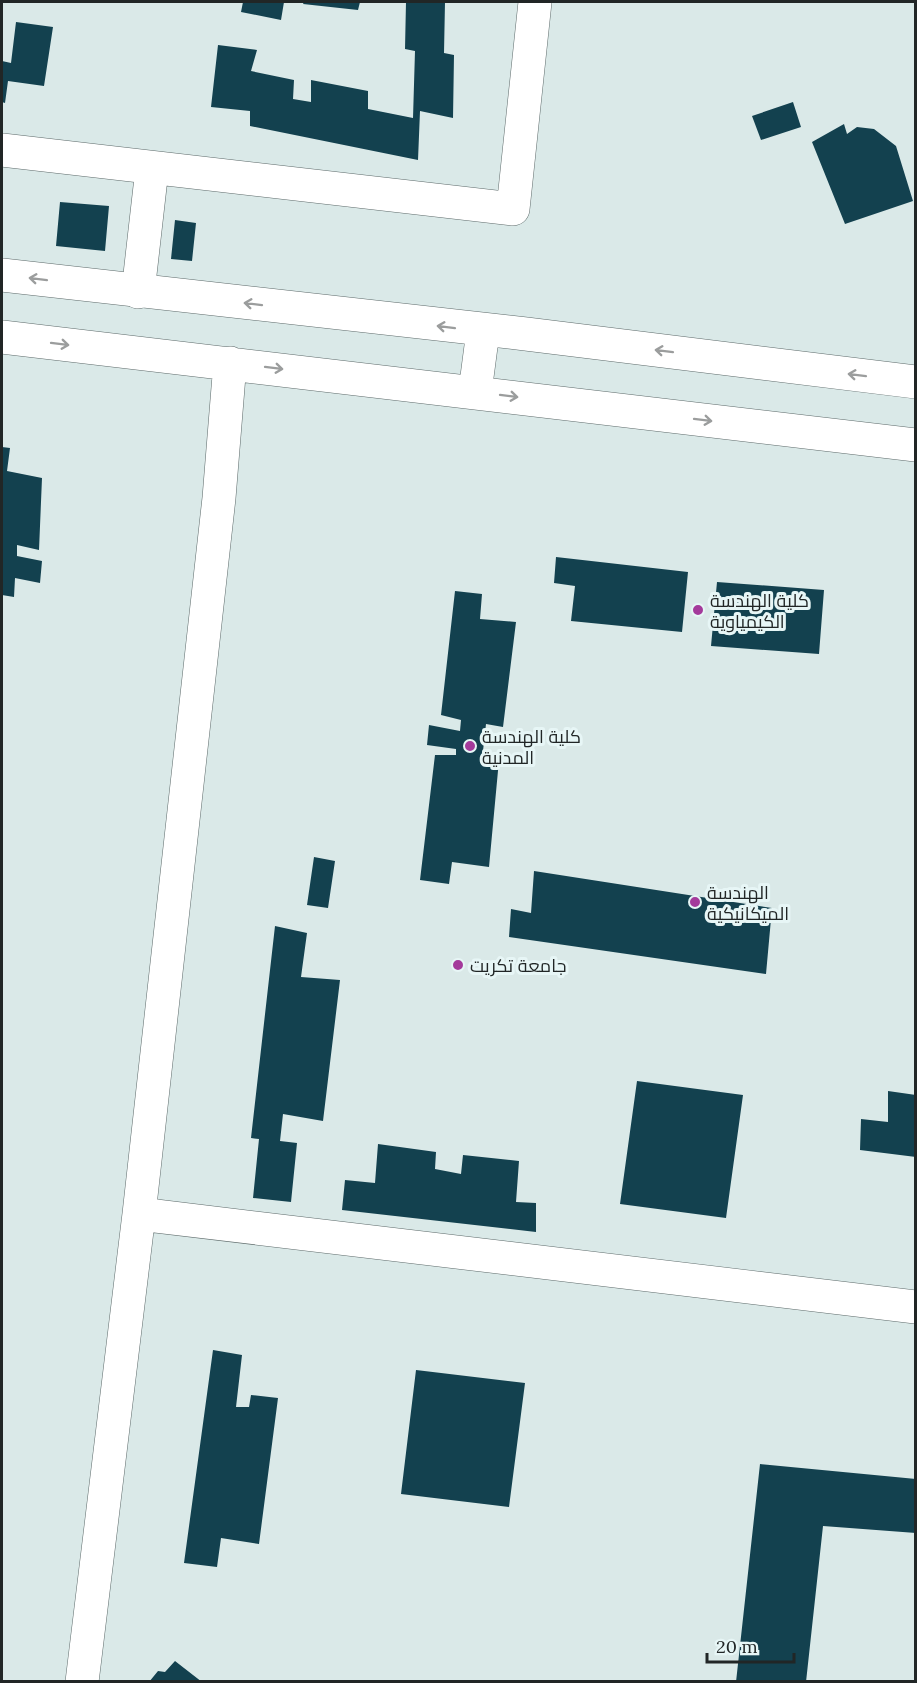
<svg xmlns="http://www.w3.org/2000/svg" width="917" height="1683" font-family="Lora,Cairo,serif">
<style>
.building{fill:#13414f}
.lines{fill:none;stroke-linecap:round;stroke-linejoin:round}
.street-casing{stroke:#5d6a6a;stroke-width:34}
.secondary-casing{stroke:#5d6a6a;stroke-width:34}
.street{stroke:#fff;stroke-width:33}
.secondary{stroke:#fff;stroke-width:33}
.oneway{stroke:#9b9d9d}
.poi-dot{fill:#a43a9b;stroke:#e7f6f6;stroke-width:2}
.labels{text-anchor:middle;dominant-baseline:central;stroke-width:6;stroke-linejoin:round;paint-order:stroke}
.poi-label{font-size:18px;fill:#212626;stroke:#e7f6f6;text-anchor:start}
</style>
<rect width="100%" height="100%" fill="#dae9e8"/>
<path class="building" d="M 243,2 L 284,2 L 281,20 L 241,12 Z
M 304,2 L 360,2 L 358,10 L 303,4 Z
M 406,2 L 445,2 L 444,53 L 454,55 L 453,118 L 420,111 L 418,160 L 250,126 L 250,111 L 211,107 L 218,45 L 257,50 L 251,71 L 294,80 L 293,99 L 311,102 L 311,80 L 368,91 L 368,109 L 413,118 L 415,51 L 405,49 Z
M 16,22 L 53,27 L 44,86 L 8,81 L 5,103 L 2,102 L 2,61 L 11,63 Z
M 793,102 L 801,127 L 761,140 L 752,116 Z
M 844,124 L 847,134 L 857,127 L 874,129 L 896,146 L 913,201 L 845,224 L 812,142 Z
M 60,202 L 109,206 L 105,251 L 56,246 Z
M 175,220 L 196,223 L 192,261 L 171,259 Z
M 2,447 L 10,448 L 7,471 L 42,478 L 39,550 L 17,545 L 17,556 L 42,561 L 40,583 L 15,578 L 14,597 L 2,595 Z
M 556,557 L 688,572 L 682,632 L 571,621 L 575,586 L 554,583 Z
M 717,582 L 824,590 L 819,654 L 711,646 Z
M 455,591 L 482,594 L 480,619 L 516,622 L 503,727 L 486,724 L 482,760 L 499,760 L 489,867 L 452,862 L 449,884 L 420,880 L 435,755 L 456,755 L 456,749 L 427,745 L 429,725 L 460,731 L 461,720 L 441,715 Z
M 314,857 L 335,861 L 328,908 L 307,905 Z
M 534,871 L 772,908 L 766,974 L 509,937 L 511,909 L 531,913 Z
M 275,926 L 307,933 L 301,977 L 340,980 L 323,1121 L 283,1114 L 280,1141 L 297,1143 L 291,1202 L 253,1198 L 259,1139 L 251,1138 Z
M 637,1081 L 743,1095 L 726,1218 L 620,1204 Z
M 888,1091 L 916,1095 L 916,1157 L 860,1150 L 861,1119 L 888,1122 Z
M 378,1144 L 436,1152 L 435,1169 L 461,1174 L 463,1155 L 519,1161 L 516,1202 L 536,1203 L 536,1232 L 342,1210 L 345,1180 L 375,1183 Z
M 213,1350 L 242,1355 L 236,1407 L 249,1407 L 251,1395 L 278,1398 L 259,1544 L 221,1538 L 217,1567 L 184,1563 Z
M 416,1370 L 525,1383 L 509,1507 L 401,1494 Z
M 760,1464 L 916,1479 L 916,1533 L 823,1526 L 806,1682 L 736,1682 Z
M 175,1661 L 202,1682 L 149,1682 L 158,1671 L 165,1672 Z"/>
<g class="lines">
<g class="street-casing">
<path id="street" d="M 2,150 L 513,209 L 535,2
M 138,292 L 152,169"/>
</g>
<g class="secondary-casing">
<path id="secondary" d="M 2,275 L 526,334 L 916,382
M 2,337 L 916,445
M 475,392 L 483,331
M 139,1214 L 916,1307
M 82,1682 L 139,1214 L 219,498 L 230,363"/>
</g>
<use href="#street" class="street"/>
<use href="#secondary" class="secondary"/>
</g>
<defs><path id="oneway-shaft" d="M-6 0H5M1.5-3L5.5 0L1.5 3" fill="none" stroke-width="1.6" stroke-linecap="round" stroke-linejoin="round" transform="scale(1.5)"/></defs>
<g class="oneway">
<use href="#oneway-shaft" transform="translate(38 279) rotate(-173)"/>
<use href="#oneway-shaft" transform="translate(253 304) rotate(-173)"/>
<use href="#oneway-shaft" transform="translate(446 327) rotate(-173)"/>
<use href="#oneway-shaft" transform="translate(60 344) rotate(7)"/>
<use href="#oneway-shaft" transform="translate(664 351) rotate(-173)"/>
<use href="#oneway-shaft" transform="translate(274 368) rotate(7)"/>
<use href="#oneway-shaft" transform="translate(857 375) rotate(-173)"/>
<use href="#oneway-shaft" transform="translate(509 396) rotate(7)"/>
<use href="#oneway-shaft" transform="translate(703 420) rotate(7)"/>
</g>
<g class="poi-dot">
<circle cx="698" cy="610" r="6"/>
<circle cx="470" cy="746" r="6"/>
<circle cx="695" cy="902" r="6"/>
<circle cx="458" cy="965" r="6"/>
</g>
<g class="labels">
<g class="poi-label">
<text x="710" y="600">كلية الهندسة<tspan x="710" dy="21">الكيمياوية</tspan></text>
<text x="482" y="736">كلية الهندسة<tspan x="482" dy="21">المدنية</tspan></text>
<text x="707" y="892">الهندسة<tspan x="707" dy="21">الميكانيكية</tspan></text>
<text x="470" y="965">جامعة تكريت</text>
</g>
</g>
<rect width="917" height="1683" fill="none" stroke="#212626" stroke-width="6"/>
<path d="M707 1653v9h87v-9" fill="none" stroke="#212626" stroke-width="3"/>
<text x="716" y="1653" font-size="18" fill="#212626" stroke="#e7f6f6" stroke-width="4.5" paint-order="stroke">20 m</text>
</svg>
